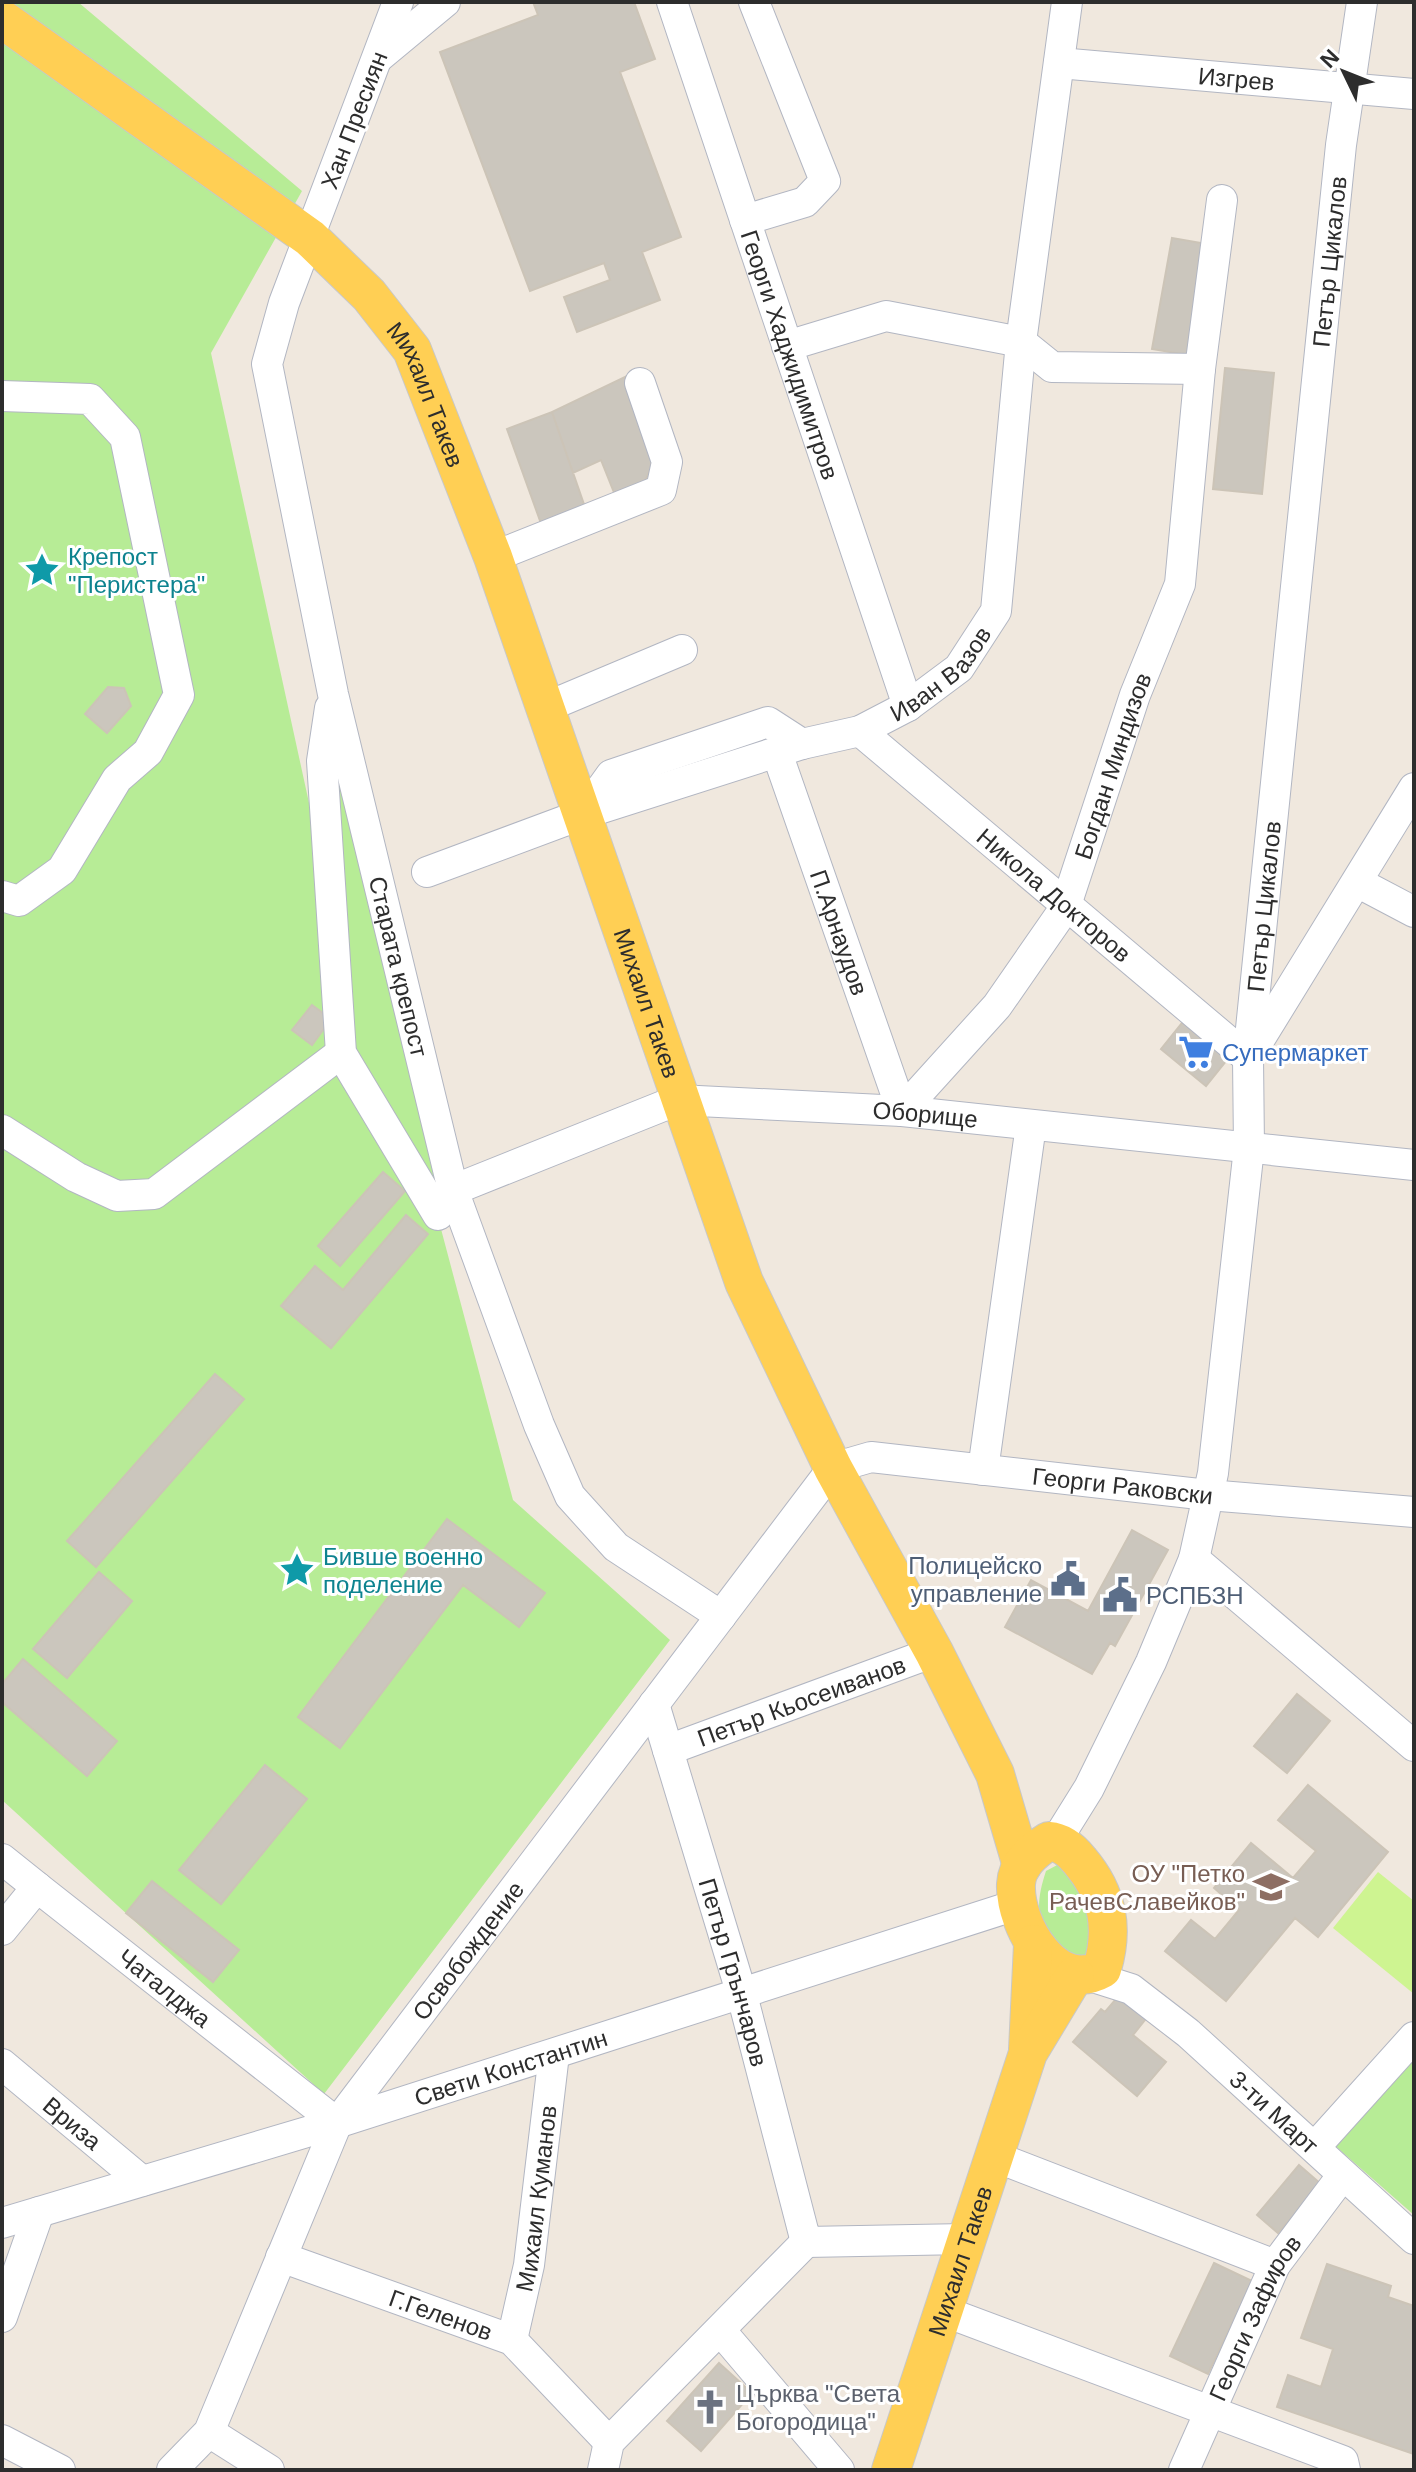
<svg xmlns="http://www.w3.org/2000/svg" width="1416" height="2472" font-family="Helvetica,sans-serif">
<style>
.green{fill:#b7ec96}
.pitch{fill:#cef491}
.building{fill:#cbc6bd;stroke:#ccc4b7;stroke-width:2}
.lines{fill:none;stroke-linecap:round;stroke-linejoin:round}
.minor-casing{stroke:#b2b6c2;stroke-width:32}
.major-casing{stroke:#c8c8c8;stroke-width:40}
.minor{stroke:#fff;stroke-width:30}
.major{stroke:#ffcf54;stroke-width:38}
.labels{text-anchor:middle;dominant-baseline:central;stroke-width:6;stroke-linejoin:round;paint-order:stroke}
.street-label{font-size:24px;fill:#2d2d2d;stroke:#fff}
.culture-label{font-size:24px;fill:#0d838f;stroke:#fff;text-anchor:start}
.shop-label{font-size:24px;fill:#366cbe;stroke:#fff;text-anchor:start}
.service-label{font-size:24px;fill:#4e5e75;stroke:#fff;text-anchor:end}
.education-label{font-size:24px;fill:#785e54;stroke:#fff;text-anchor:end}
.worship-label{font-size:24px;fill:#5b616d;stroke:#fff;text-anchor:start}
</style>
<rect width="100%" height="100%" fill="#f0e8de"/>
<path class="green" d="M 2,2 L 78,2 L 302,191 L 211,353 L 321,858 L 336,752 L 438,1195 L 386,1123 L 441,1229 L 513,1500 L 670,1640 L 324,2094 L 2,1800 Z
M 1061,1863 L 1072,1870 L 1100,1939 L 1080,1972 C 1047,1934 1028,1925 1046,1871 Z
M 1414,2053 L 1414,2215 L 1333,2144 Z"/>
<path class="pitch" d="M 1378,1872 L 1414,1901 L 1414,1994 L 1333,1928 Z"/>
<path class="building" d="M 533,2 L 634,2 L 655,59 L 620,72 L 681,237 L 642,252 L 660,300 L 577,332 L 564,297 L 610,280 L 604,263 L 530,291 L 440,52 L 538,15 Z
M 1172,238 L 1207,244 L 1188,355 L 1152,349 Z
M 1225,368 L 1274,373 L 1262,494 L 1213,489 Z
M 631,374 L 660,448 L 645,481 L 615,495 L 601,460 L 573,473 L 552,412 Z
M 552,412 L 587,513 L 543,529 L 507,429 Z
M 108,687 L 124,688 L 131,706 L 107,733 L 85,714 Z
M 312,1005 L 331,1019 L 312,1045 L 292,1030 Z
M 1186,1018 L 1231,1055 L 1206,1086 L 1161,1049 Z
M 383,1172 L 405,1191 L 340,1266 L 318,1246 Z
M 406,1215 L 428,1234 L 331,1348 L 281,1306 L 315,1266 L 343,1290 Z
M 215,1374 L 244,1399 L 96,1567 L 67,1541 Z
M 447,1519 L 545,1593 L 519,1627 L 463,1585 L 340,1748 L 298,1717 Z
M 1132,1530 L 1168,1550 L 1115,1646 L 1110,1643 L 1092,1674 L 1005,1627 L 1031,1580 L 1088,1611 Z
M 99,1572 L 132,1601 L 67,1678 L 33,1649 Z
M 23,1659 L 117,1741 L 87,1776 L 2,1702 L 2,1684 Z
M 1297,1694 L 1330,1721 L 1287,1773 L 1254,1746 Z
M 265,1765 L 307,1799 L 221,1904 L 179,1870 Z
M 1308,1785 L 1388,1852 L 1318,1937 L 1295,1918 L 1226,2001 L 1165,1951 L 1191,1920 L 1215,1939 L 1239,1910 L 1214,1888 L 1251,1843 L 1293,1878 L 1316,1851 L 1278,1820 Z
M 152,1881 L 239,1950 L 213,1982 L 126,1913 Z
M 1122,1992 L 1149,2015 L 1133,2035 L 1166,2062 L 1137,2096 L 1073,2042 L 1101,2009 L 1105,2012 Z
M 1299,2165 L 1321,2184 L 1278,2233 L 1257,2215 Z
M 1214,2263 L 1252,2281 L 1208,2374 L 1170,2356 Z
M 1327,2264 L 1391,2286 L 1388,2297 L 1414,2306 L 1414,2454 L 1277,2407 L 1288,2375 L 1321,2387 L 1333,2349 L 1301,2338 Z
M 719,2363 L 752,2393 L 701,2451 L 667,2421 Z"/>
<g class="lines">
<g class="minor-casing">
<g id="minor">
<path id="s1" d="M 398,2 L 284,303 L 267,364 L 333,694 L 453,1190 L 539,1425 L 570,1496 L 616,1547 L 721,1616"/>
<path id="s2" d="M 672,2 L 908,706"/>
<path d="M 380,56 L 445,2"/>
<path id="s3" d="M 1059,63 L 1414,94"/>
<path d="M 745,220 L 805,202 L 825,181 L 754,2"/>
<path d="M 787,346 L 886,316 L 1021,342 L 1052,367 L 1200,369"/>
<path d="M 2,396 L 90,399 L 125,437 L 179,695 L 148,752 L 117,779 L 62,870 L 19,901 L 2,896"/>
<path d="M 493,557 L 661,490 L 667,462 L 640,383"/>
<path d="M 330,708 L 322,761 L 341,1053 L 438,1215"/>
<path d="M 544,708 L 682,650"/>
<path id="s4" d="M 860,731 L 1248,1058 L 1414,788"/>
<path id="s5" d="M 777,753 L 902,1111 L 997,1006 L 1065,908 L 1135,695 L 1180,584 L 1200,369 L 1222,200"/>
<path d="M 583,814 L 611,775 L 768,722 L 802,744"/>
<path id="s6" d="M 427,872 L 583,814 L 802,744 L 860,731 L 908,706 L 959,668 L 996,611 L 1021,342 L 1067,2"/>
<path d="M 1359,883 L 1414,912"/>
<path d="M 2,1130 L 76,1177 L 117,1196 L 154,1194 L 341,1053"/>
<path id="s7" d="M 453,1190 L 678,1100 L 902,1111 L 1414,1165"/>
<path d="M 983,1470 L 1031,1125"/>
<path d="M 1194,1559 L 1414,1746"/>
<path id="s8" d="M 654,1704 L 742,1995 L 806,2242 L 966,2239"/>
<path id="s9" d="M 668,1750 L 934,1652"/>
<path id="s10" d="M 1056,1841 L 1089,1788 L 1151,1662 L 1194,1559 L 1213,1473 L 1249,1148 L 1248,1058 L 1341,145 L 1362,2"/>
<path d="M 2,1859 L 37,1887"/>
<path id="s11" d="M 2,1930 L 37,1887 L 337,2123"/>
<path id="s12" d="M 1090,1976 L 1131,1989 L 1188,2033 L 1414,2239"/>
<path id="s13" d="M 2,2064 L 142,2181"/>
<path d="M 1315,2147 L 1414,2037"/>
<path d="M 993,2156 L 1275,2265"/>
<path id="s14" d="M 2,2223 L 337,2123 L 1019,1904"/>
<path id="s15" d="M 281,2257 L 512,2340 L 609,2442"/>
<path d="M 943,2311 L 1343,2461 L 1345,2470"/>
<path d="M 2,2317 L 39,2212"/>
<path d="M 720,2330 L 839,2470"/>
<path id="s16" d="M 512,2340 L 529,2265 L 554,2054"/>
<path d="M 209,2432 L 269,2470"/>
<path d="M 2,2440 L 60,2470"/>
<path id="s17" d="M 172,2470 L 209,2432 L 337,2123 L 833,1468 L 871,1457 L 1208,1495 L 1414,1512"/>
<path d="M 603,2470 L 609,2442 L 806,2242"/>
<path id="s18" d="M 1184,2470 L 1275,2265 L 1342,2176"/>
</g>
</g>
<g class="major-casing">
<g id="major">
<path id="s19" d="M 2,19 L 310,238 L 369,295 L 412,350 L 493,557 L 744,1282 L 833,1468 L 934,1652 L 995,1774 L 1022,1866"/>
<path d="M 1049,1841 C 1062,1842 1072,1851 1080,1861 C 1108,1894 1114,1928 1102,1969 C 1056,1995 1014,1926 1016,1884 C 1017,1864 1033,1851 1049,1841 Z"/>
<path d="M 1028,2050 L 1033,1944"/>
<path id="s20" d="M 891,2470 L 1028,2053 L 1075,1975"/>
</g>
</g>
<use href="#minor" class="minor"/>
<use href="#major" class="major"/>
</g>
<defs>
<g id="sight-bare" transform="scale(2.76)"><path d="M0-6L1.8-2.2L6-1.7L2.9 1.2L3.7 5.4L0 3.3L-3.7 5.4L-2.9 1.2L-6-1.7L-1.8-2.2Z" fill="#0f9aa8" stroke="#fff" stroke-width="2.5" paint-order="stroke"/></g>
<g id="supermarket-bare" transform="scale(2.76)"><path d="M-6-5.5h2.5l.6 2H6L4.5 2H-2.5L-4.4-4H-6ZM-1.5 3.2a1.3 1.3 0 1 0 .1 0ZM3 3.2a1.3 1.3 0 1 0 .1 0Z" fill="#3f7fe0" stroke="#fff" stroke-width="2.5" paint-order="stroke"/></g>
<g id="civic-bare" transform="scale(2.76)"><path d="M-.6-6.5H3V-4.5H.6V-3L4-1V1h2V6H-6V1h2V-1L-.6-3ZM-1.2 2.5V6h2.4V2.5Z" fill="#5c6f8a" stroke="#fff" stroke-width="2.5" paint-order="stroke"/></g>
<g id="school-bare" transform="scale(2.76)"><path d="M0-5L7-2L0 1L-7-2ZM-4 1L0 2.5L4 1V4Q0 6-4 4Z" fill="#8d6e63" stroke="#fff" stroke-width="2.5" paint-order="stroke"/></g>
<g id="church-bare" transform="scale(2.76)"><path d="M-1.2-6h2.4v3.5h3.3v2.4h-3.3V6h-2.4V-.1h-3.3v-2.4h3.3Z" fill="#6b7280" stroke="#fff" stroke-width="2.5" paint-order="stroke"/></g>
</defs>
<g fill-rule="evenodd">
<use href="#sight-bare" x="42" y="570"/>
<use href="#supermarket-bare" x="1196" y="1052"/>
<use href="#sight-bare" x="297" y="1570"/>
<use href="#civic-bare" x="1068" y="1579"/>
<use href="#civic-bare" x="1120" y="1595"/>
<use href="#school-bare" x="1271" y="1887"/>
<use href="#church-bare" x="710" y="2407"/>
</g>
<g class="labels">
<g class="street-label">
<text stroke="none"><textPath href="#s3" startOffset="178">Изгрев</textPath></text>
<text transform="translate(354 120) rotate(-69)">Хан Пресиян</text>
<text stroke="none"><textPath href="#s10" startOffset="1620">Петър Цикалов</textPath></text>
<text stroke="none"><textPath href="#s2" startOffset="372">Георги Хаджидимитров</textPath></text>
<text stroke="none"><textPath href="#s19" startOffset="576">Михаил Такев</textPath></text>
<text stroke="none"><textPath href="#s6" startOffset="556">Иван Вазов</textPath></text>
<text stroke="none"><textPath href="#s5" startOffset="790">Богдан Миндизов</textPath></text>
<text stroke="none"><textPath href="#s4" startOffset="254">Никола Докторов</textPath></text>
<text stroke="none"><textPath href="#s10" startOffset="972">Петър Цикалов</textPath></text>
<text stroke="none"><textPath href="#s5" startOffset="190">П.Арнаудов</textPath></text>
<text stroke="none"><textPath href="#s1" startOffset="1002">Старата крепост</textPath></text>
<text stroke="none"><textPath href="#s19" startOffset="1224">Михаил Такев</textPath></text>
<text stroke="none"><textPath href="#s7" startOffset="490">Оборище</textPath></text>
<text stroke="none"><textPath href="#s17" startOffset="1502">Георги Раковски</textPath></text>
<text stroke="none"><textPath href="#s9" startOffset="142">Петър Кьосеиванов</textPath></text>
<text stroke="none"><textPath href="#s17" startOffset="604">Освобождение</textPath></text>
<text stroke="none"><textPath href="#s8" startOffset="280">Петър Грънчаров</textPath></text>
<text stroke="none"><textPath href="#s11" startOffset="218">Чаталджа</textPath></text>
<text stroke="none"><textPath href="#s14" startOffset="532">Свети Константин</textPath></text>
<text stroke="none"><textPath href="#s12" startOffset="232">3-ти Март</textPath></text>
<text stroke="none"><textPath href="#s13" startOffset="92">Вриза</textPath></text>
<text stroke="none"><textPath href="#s16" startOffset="144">Михаил Куманов</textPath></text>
<text stroke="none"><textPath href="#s20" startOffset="220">Михаил Такев</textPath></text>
<text stroke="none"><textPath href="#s15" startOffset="170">Г.Геленов</textPath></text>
<text stroke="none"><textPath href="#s18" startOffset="168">Георги Зафиров</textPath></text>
</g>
<g class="culture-label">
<text x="68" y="556">Крепост<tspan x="68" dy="28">"Перистера"</tspan></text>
<text x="323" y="1556">Бивше военно<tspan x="323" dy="28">поделение</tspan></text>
</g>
<g class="shop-label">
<text x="1222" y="1052">Супермаркет</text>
</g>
<g class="service-label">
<text x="1042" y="1565">Полицейско<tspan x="1042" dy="28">управление</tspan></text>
<text x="1146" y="1595" text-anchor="start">РСПБЗН</text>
</g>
<g class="education-label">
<text x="1245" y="1873">ОУ "Петко<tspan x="1245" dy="28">РачевСлавейков"</tspan></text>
</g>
<g class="worship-label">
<text x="736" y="2393">Църква "Света<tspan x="736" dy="28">Богородица"</tspan></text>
</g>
</g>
<rect width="1416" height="2472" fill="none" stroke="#2d2d2d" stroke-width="8"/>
<g transform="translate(1344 72) rotate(313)" stroke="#ffffff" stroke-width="6" paint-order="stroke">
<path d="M0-6L14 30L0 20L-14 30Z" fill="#2d2d2d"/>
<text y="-12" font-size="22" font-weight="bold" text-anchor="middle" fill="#2d2d2d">N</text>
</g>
</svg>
